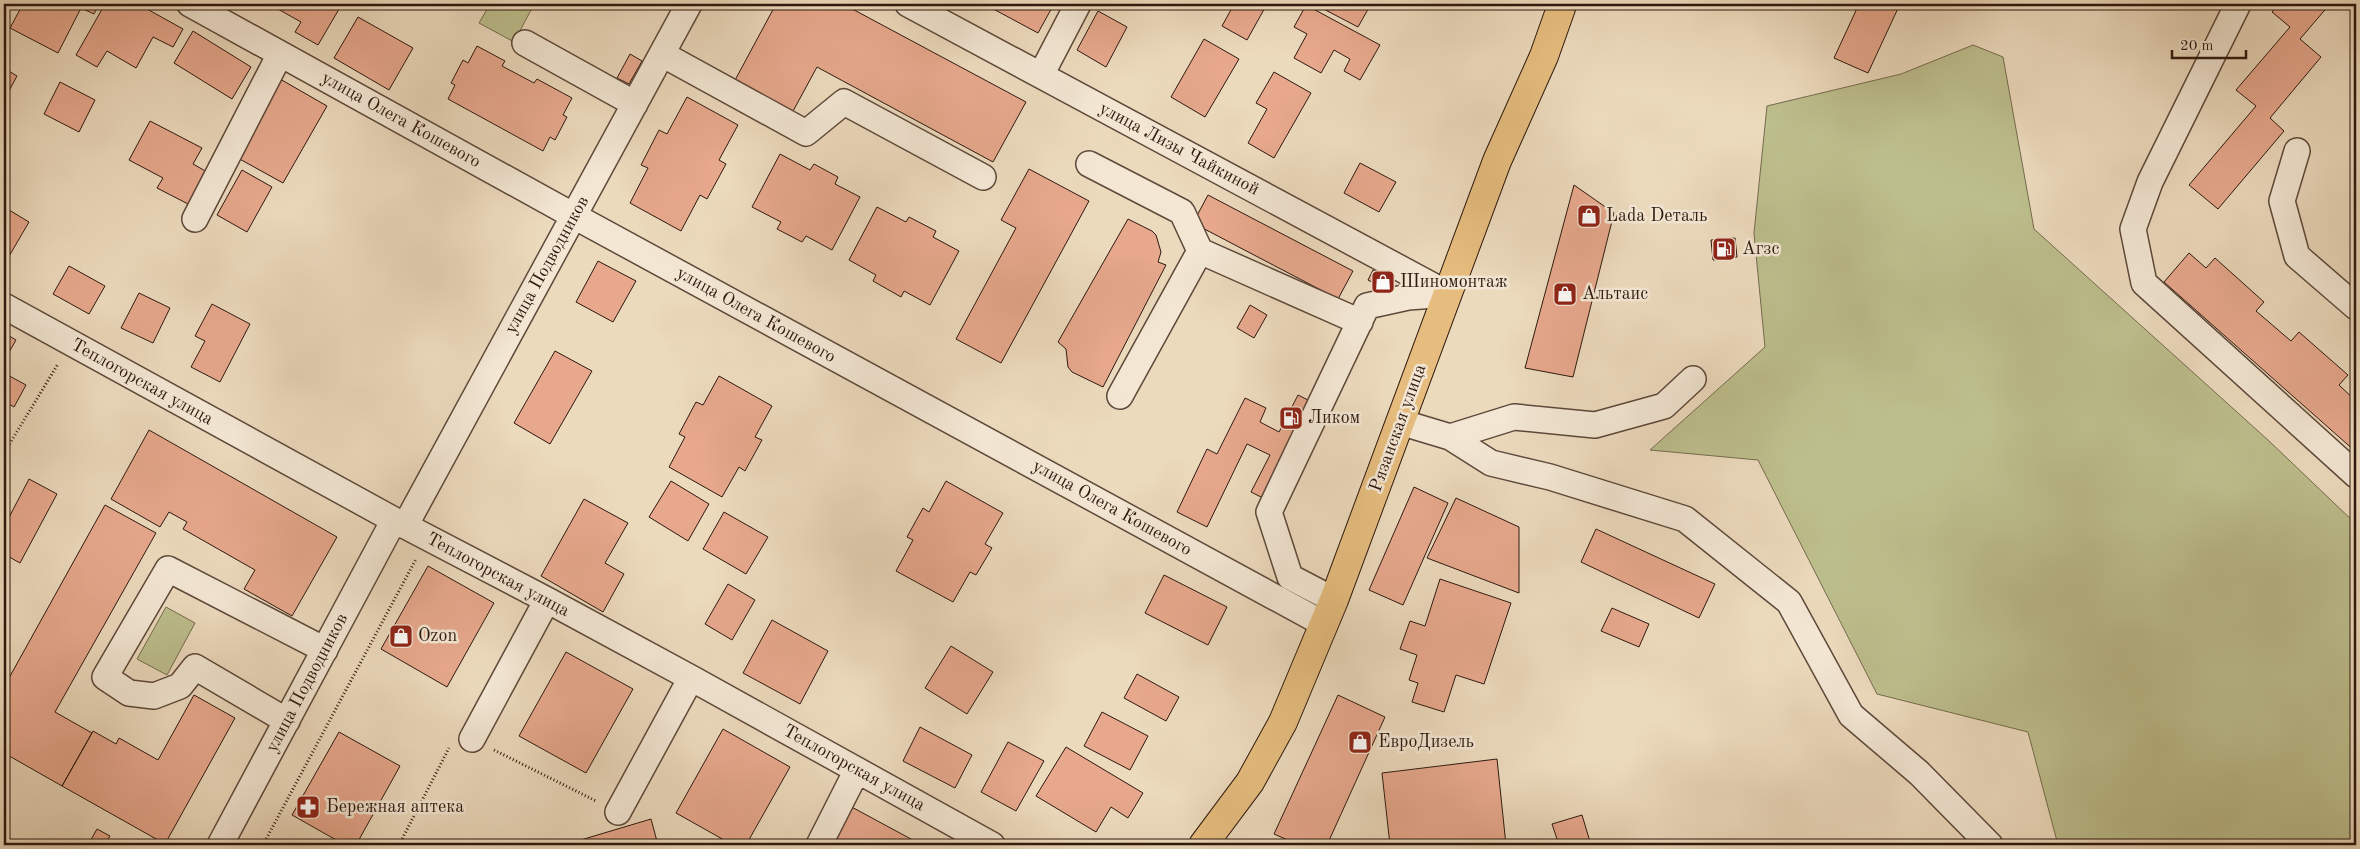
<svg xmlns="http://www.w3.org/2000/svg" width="2360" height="849" font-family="'Old Standard TT',serif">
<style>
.green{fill:#bdbe8d;stroke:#756b4e}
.building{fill:#e7a88d;stroke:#2d180e}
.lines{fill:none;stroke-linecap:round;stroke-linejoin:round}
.minor-casing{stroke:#5d483a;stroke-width:28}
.major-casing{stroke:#2d180e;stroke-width:30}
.path{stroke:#2d180e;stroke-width:3;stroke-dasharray:1 2.5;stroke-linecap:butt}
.minor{stroke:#f3e7d4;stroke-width:25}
.major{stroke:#e6bd7e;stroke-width:28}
.labels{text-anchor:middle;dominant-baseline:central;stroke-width:5;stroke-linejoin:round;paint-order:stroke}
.street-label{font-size:18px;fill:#2d180e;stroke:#f3e7d4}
.poi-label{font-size:18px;fill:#2d180e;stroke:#f3e7d4;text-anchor:start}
</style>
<rect width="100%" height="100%" fill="#ecdabd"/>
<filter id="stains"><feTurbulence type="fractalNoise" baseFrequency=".004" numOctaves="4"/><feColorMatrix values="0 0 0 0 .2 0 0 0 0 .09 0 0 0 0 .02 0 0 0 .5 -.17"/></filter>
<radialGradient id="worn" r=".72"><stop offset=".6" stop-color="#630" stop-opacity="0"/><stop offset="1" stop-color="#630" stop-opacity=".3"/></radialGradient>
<path class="green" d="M 490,4 L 519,4 L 531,10 L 514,42 L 479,23 Z
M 1973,45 L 2003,57 L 2034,229 L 2268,440 L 2356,524 L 2356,845 L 2058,845 L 2028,732 L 1877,694 L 1758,460 L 1650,450 L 1765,347 L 1754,233 L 1767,106 L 1901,74 Z
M 166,607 L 195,623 L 167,675 L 137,659 Z"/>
<path class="building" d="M 23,4 L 99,4 L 94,14 L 81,8 L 58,53 L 10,28 Z
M 105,4 L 138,4 L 183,29 L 173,47 L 153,37 L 136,68 L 107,51 L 97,67 L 76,55 Z
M 269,4 L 342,4 L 318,45 L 295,32 L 301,22 Z
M 776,4 L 843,4 L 1026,102 L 993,162 L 817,67 L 792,113 L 734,82 Z
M 984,4 L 1054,4 L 1038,33 Z
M 1228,4 L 1267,4 L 1247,40 L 1222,26 L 1233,6 Z
M 1314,4 L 1371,4 L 1358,27 Z
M 1859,4 L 1900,4 L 1868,73 L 1834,58 Z
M 2279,4 L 2330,4 L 2300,39 L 2321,57 L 2270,118 L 2284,131 L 2218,209 L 2189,185 L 2256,106 L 2236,90 L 2290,27 L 2272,12 Z
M 1306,5 L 1380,45 L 1360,80 L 1344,71 L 1350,59 L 1334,50 L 1321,73 L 1294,58 L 1307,34 L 1294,27 Z
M 1098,11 L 1127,27 L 1106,67 L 1077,50 Z
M 358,17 L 413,48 L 389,90 L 334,58 Z
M 193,31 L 251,67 L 232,99 L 174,63 Z
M 1204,39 L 1239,59 L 1205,117 L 1171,97 Z
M 477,46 L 505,61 L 502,66 L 534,83 L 537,79 L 572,98 L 563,115 L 567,117 L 555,140 L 550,137 L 543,151 L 448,99 L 455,85 L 451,83 L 463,60 L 468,63 Z
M 630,54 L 642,61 L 629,84 L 617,78 Z
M 4,68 L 17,76 L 4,100 Z
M 1274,72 L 1311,93 L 1274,158 L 1248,143 L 1267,109 L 1256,103 Z
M 280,79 L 327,106 L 283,183 L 236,157 Z
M 60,82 L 95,100 L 79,132 L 44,114 Z
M 687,97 L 738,125 L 719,160 L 726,164 L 707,199 L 700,195 L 681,231 L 630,203 L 648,168 L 641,165 L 659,130 L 667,134 Z
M 150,121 L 202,148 L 193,164 L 209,173 L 192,206 L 157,188 L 163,178 L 129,160 Z
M 780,154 L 810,170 L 814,164 L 838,177 L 835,184 L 860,197 L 832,250 L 806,236 L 802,242 L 777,229 L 781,222 L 752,207 Z
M 1360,163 L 1396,182 L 1379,212 L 1344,193 Z
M 1029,169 L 1089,201 L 1001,363 L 956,339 L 1016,228 L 1001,220 Z
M 242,170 L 272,187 L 247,232 L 217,215 Z
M 1574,185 L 1614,213 L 1573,377 L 1525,368 Z
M 1208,195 L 1353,271 L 1338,299 L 1193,223 Z
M 4,207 L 29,222 L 8,258 L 4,256 Z
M 877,207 L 906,222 L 909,217 L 936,231 L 933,237 L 959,251 L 930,305 L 904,291 L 901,297 L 873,281 L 876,275 L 849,260 Z
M 1128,219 L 1152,231 L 1156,235 L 1161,252 L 1158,262 L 1166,265 L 1103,387 L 1072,372 L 1068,367 L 1066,349 L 1058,342 Z
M 1735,238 L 1737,257 L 1713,260 L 1711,240 Z
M 2189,253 L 2206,268 L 2215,258 L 2264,302 L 2256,311 L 2291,341 L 2299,332 L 2348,375 L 2339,385 L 2356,401 L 2356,452 L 2164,282 Z
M 598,261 L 636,281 L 613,322 L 576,302 Z
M 69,266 L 105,286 L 89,314 L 53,294 Z
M 1373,270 L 1394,281 L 1389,291 L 1368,280 Z
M 139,293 L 170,308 L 153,343 L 121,328 Z
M 212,304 L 250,324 L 220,382 L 191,367 L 205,341 L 195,336 Z
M 1250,305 L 1267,315 L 1254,338 L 1237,328 Z
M 4,333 L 16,340 L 4,361 Z
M 555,351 L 592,371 L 550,444 L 514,423 Z
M 4,373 L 26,385 L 14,407 L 4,401 Z
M 719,376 L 772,406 L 755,437 L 762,440 L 745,471 L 739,467 L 722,497 L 669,467 L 685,437 L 679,434 L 696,402 L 703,405 Z
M 1298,395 L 1314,403 L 1267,500 L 1251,492 L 1270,455 L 1247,444 L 1207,527 L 1177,512 L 1207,449 L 1217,454 L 1245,398 L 1266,408 L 1260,422 L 1279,432 Z
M 149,430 L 337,537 L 292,616 L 244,589 L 255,570 L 183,529 L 187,522 L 169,512 L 160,527 L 111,499 Z
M 29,479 L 57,494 L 20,563 L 4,554 L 4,527 Z
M 671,481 L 709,504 L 688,541 L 649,517 Z
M 946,481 L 1003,513 L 985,544 L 992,548 L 976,575 L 970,572 L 953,602 L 896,571 L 913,540 L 907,537 L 923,508 L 929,512 Z
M 1414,487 L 1448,503 L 1403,605 L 1369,590 Z
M 1456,498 L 1519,527 L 1519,593 L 1427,558 Z
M 584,499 L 628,523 L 605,563 L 624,574 L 603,612 L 541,576 Z
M 105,505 L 156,533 L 55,712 L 92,733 L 62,786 L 4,753 L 4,687 Z
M 724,512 L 768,537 L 746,574 L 703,549 Z
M 1596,529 L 1715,584 L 1699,618 L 1581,562 Z
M 428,566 L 494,603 L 447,687 L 381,649 Z
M 1164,575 L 1227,607 L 1208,645 L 1145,613 Z
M 1440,579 L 1511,603 L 1484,684 L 1456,675 L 1444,712 L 1412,702 L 1418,683 L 1409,680 L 1417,655 L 1400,649 L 1410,621 L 1425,626 Z
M 728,584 L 755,600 L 732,640 L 705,624 Z
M 1612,608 L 1649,624 L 1639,647 L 1601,631 Z
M 772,620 L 828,651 L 800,704 L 743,673 Z
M 951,646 L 993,672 L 967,714 L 925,688 Z
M 566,652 L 633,689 L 586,773 L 519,736 Z
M 1137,674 L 1179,697 L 1166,721 L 1124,698 Z
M 194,695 L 235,718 L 165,844 L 62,786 L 93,731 L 116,744 L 119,738 L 158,760 Z
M 1338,695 L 1385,717 L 1327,845 L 1299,845 L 1274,834 Z
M 1102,712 L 1148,736 L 1130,770 L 1084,746 Z
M 920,727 L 972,755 L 955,788 L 903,761 Z
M 723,729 L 790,767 L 746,845 L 733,845 L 676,813 Z
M 339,732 L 400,766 L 356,845 L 345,845 L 292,815 Z
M 1008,742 L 1044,761 L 1016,811 L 981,792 Z
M 1066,747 L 1143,793 L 1128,818 L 1111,807 L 1096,832 L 1036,796 Z
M 1497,759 L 1506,845 L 1390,845 L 1382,773 Z
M 848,805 L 922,845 L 826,845 Z
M 1582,815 L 1591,845 L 1559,845 L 1552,824 Z
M 651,819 L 658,845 L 564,845 Z
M 97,829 L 110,836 L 104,845 L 88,845 Z
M 1257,839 L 1266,845 L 1253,845 Z"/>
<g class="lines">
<g class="minor-casing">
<path id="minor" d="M 190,4 L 574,216 L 1324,624
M 908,4 L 1448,294
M 2238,4 L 2150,182 L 2133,229 L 2144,283 L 2356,475
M 525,43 L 635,104
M 662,54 L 806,133 L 844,102 L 983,177
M 1041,75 L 1078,4
M 2297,151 L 2282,201 L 2297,256 L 2356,307
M 1089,164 L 1182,212 L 1200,251 L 1360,322
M 195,219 L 280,54
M 4,306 L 394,520 L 547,600 L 691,678 L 992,845
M 1120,396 L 1200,251
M 1400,422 L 1450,437 L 1491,463 L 1550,477 L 1685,519 L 1789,602 L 1851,715 L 1919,773 L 1990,845
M 1450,437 L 1514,417 L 1595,425 L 1664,406 L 1693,379
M 405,526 L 689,4
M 1334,600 L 1290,577 L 1269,512 L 1367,306 L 1408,297 L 1448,294
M 287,721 L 195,667 L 180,686 L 154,696 L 129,693 L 105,677 L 168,569 L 325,650
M 472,739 L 547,600
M 618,812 L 691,678
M 220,845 L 394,520
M 819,845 L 857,770"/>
</g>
<g class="major-casing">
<path id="major" d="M 1203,845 L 1250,782 L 1283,722 L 1334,600 L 1497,161 L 1544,56 L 1561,8 L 1560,4"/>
</g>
<path class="path" d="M 4,453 L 58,364
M 494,750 L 596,801
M 263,845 L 416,559
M 399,845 L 449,748"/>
<use href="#minor" class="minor"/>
<use href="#major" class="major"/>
</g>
<defs>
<g id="shop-square" transform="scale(1.25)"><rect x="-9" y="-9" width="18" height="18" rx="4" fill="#8f2418" stroke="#f3e7d4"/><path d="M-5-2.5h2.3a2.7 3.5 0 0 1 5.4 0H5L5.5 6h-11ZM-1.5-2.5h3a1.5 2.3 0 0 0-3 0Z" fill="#fff"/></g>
<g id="fuel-square" transform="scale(1.25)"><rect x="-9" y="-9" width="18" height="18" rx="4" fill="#8f2418" stroke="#f3e7d4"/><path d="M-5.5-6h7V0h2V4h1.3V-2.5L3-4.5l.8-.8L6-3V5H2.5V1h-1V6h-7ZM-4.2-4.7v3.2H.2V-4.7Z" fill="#fff"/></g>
<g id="pharmacy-square" transform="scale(1.25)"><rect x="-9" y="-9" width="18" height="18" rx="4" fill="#8f2418" stroke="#f3e7d4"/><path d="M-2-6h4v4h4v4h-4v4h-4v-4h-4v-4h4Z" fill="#fff"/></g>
</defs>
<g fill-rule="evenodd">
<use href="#shop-square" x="1589" y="216"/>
<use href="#fuel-square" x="1724" y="249"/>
<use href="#shop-square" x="1383" y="282"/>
<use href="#shop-square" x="1565" y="294"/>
<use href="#fuel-square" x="1291" y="418"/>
<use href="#shop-square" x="401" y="636"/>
<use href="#shop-square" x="1360" y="742"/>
<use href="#pharmacy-square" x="308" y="807"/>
</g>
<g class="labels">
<g class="street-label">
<text transform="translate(401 120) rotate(29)">улица Олега Кошевого</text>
<text transform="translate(1179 149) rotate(28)">улица Лизы Чайкиной</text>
<text transform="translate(547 265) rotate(-61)">улица Подводников</text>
<text transform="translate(756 315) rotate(29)">улица Олега Кошевого</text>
<text transform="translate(142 382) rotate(29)">Теплогорская улица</text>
<text transform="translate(1398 428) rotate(-70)">Рязанская улица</text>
<text transform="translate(1112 508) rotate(29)">улица Олега Кошевого</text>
<text transform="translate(498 575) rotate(28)">Теплогорская улица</text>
<text transform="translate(307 683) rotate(-62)">улица Подводников</text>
<text transform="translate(854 768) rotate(29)">Теплогорская улица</text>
</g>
<g class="poi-label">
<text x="1606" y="216">Lada Dеталь</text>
<text x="1742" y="249">Агзс</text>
<text x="1400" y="282">Шиномонтаж</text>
<text x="1582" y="294">Альтаис</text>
<text x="1308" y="418">Ликом</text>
<text x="418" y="636">Ozon</text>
<text x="1378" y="742">ЕвроДизель</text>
<text x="326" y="807">Бережная аптека</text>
</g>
</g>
<rect width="2360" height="849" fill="none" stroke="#ecdabd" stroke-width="20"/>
<rect x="5" y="5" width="2350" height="839" fill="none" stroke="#2d180e" stroke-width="2.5"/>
<rect x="10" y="10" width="2340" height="829" fill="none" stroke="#2d180e"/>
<path d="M2172 50v8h74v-8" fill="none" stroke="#2d180e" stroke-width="2.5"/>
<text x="2180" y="50" font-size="15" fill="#2d180e" stroke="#f3e7d4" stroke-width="4" paint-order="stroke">20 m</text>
<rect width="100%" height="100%" filter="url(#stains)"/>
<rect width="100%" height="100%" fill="url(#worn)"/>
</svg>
